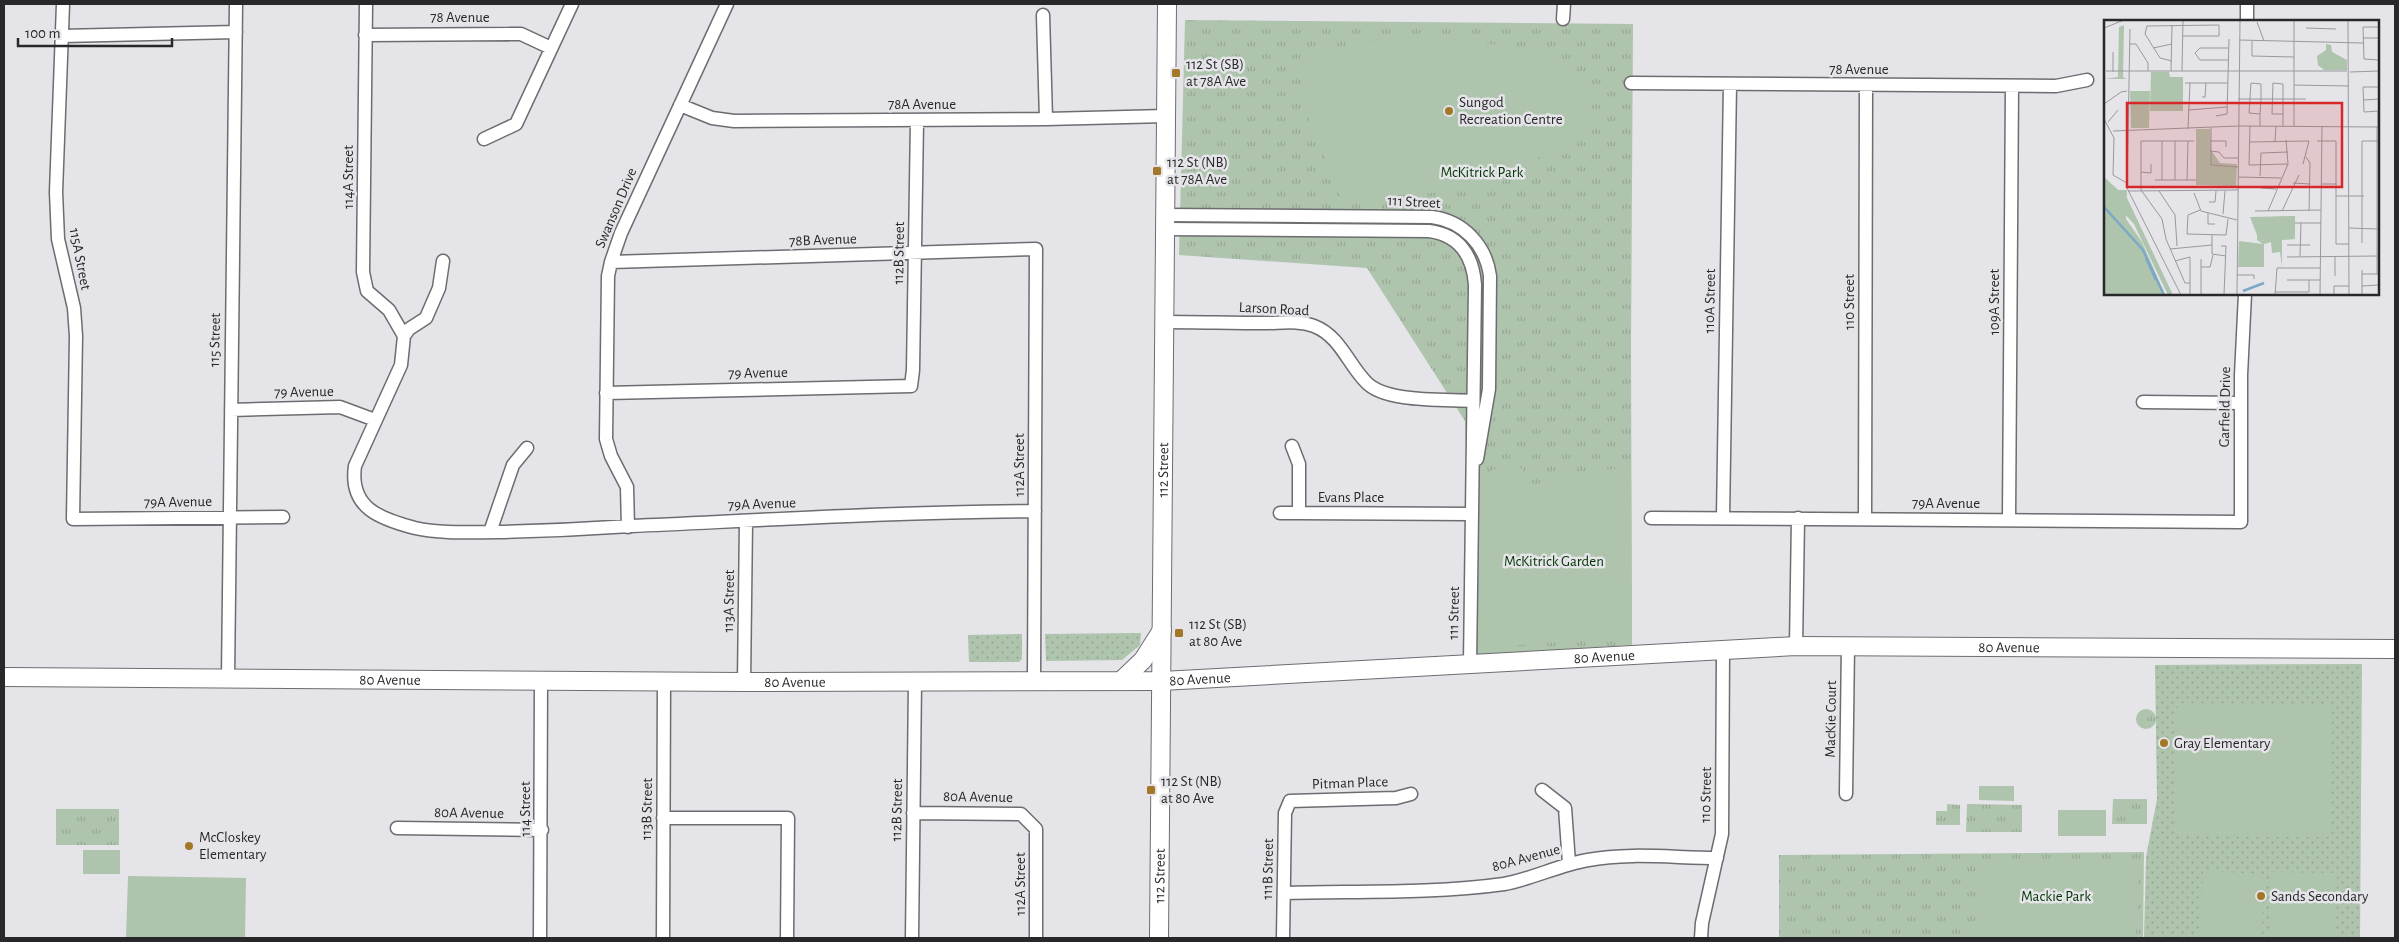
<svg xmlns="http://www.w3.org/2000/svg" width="2399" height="942" font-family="'Alegreya Sans',sans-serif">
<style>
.grass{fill:url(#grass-dots)}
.park{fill:url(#park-tufts)}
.garden{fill:#aec4ac}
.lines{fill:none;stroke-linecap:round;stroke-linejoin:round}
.street-casing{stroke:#6d6c71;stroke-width:15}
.secondary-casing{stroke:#6d6c71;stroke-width:20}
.street{stroke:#fff;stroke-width:12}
.secondary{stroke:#fff;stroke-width:18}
.poi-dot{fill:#a27727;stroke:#e4e4e9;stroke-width:2}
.labels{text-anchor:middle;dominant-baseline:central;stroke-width:5;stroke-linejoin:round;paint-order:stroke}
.street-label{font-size:15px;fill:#28282a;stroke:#e4e4e9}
.poi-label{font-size:15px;fill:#28282a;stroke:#e4e4e9;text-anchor:start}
.park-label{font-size:15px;fill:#023502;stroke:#e4e4e9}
.inset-river{fill:none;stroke:#7ca9c6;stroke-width:2.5}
.inset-road{fill:none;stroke:#99999d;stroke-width:1}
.view{fill:#d62828;fill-opacity:0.15;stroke:#d62828;stroke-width:2.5}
.inset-edge{fill:none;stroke:#28282a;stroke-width:2.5}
</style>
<defs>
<pattern id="grass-dots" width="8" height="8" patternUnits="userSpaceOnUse" patternTransform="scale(1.25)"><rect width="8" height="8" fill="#aec4ac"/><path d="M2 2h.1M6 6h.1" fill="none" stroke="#96a894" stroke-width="1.8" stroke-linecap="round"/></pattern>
<pattern id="park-tufts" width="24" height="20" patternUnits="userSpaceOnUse" patternTransform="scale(1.25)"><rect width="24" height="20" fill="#aec4ac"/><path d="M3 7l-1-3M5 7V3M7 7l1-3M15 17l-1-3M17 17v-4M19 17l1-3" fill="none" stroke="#96a894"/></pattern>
</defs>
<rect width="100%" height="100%" fill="#e4e4e9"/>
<path class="grass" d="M 1141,633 L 1140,645 L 1122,660 L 1046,661 L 1045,634 Z
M 1022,634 L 1022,659 L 1019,662 L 969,662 L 968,635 Z
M 2362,664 L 2360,938 L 2144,938 L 2146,857 L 2157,799 L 2155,665 Z"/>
<path class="park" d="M 1185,20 L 1633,24 L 1631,348 L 1632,645 L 1474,655 L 1465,421 L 1367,268 L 1179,255 Z
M2136 719a10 10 0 1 1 20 0a10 10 0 1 1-20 0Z
M 2113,799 L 2147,799 L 2147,824 L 2112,824 Z
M 1947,804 L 1960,805 L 1960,825 L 1936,825 L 1936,811 L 1947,811 Z
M 1967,804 L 2022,805 L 2022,832 L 1966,832 Z
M 56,809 L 119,809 L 119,845 L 56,845 Z
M 2144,852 L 2143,938 L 1779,938 L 1779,855 Z"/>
<path class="garden" d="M 1406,34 L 1553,51 L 1579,72 L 1596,120 L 1491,189 L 1341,199 L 1302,103 L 1304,57 Z
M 1510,461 L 1522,469 L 1524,481 L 1536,484 L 1570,476 L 1590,479 L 1606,470 L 1631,467 L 1632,637 L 1474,648 L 1478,478 Z
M 2181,703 L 2332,704 L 2331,837 L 2174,836 L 2175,711 Z
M 1979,786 L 2014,786 L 2014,801 L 1979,800 Z
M 2058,810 L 2106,810 L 2106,836 L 2058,836 Z
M 83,850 L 120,850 L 120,874 L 83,874 Z
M 1979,863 L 2138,863 L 2136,938 L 1979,937 Z
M 2203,871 L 2264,874 L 2262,938 L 2200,938 Z
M 2271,872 L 2337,873 L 2335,938 L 2269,938 Z
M 128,876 L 246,878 L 245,938 L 126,938 Z"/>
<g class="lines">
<g class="street-casing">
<path id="street" d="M 63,4 L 56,192 L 58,239 L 74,308 L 76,336 L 73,519 L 283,517
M 366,4 L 363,272 L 367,291 L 389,310 L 404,336
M 1043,15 L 1046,119
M 1563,19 L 1564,4
M 2247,21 L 2247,4
M 365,35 L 521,34 L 551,48
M 62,36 L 236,32
M 1631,83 L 2056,86 L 2087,80
M 680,105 L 712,118 L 734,121 L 1046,119 L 1166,116
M 484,139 L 516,124 L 572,4
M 1165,215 L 1432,217 C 1463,221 1486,245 1490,276 L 1489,389 L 1477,459
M 1165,229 L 1429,231 C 1460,235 1473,256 1475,285 L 1470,664
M 443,261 L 439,288 L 426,318 L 409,329 L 404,336 L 401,365 L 355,466 C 349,508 380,519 415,528 C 442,534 471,532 498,532 C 542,531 586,529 631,526 C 765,520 900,512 1035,511
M 611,262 L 1036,249 L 1034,681
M 1165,322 C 1198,322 1232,323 1265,323 C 1280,323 1299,320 1314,326 C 1340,336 1348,364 1366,382 C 1385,403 1445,399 1473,401
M 606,393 L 911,386 L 913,370 L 917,121
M 2143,402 L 2241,403
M 231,410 L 340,407 L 375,420
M 1292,446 L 1299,464 L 1299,513 L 1472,514
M 1280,513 L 1299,513
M 1651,518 L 2241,522 L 2241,375 L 2245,294
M 1723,518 L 1730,84
M 1865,519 L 1866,86
M 2009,519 L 2012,86
M 628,527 L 627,487 L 611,456 L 606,439 L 608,276 L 611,262 L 621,233 L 727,4
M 490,532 L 513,465 L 527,448
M 1796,646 L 1798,518
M 228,678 L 236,4
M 744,682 L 746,521
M 1542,790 L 1565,808 L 1569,863
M 1846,794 L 1848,645
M 913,813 L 1021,814 L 1036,829 L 1036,938
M 663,818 L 788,818 L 787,938
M 397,828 L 542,830
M 1284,893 C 1357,891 1432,894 1504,884 C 1532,879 1559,865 1588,860 C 1629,852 1675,858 1717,858
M 540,938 L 541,680
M 663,938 L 664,681
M 912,938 L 915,682
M 1283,938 L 1285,813 L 1290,801 L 1396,798 L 1411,794
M 1701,938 L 1702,923 L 1722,834 L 1723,651"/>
</g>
<g class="secondary-casing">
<g id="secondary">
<path id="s1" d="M 4,677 L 744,682 L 1162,681 L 1796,646 L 2395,649"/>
<path d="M 1121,681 L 1143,660 L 1162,630"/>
<path id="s2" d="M 1159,938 L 1167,4"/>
</g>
</g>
<use href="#street" class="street"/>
<use href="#secondary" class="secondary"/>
</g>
<g class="poi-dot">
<rect x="1171" y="68" width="10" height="10" rx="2.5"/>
<circle cx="1449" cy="111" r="5"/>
<rect x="1152" y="166" width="10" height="10" rx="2.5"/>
<rect x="1174" y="628" width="10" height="10" rx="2.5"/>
<circle cx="2164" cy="743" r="5"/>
<rect x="1146" y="785" width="10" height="10" rx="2.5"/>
<circle cx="189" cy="846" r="5"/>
<circle cx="2261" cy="896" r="5"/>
</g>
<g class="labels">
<g class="street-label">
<text x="460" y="17">78 Avenue</text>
<text x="1859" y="69">78 Avenue</text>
<text x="922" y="104">78A Avenue</text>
<text transform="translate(348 177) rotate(-90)">114A Street</text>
<text transform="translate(1414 202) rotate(3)">111 Street</text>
<text transform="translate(616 208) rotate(-67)">Swanson Drive</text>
<text transform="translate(823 240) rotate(-2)">78B Avenue</text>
<text transform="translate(899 253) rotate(-89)">112B Street</text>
<text transform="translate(80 259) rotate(79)">115A Street</text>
<text transform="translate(1710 301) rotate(-89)">110A Street</text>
<text transform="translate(1849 302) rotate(-90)">110 Street</text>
<text transform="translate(1994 302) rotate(-90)">109A Street</text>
<text transform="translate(1274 309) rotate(3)">Larson Road</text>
<text transform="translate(215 340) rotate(-89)">115 Street</text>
<text transform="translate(758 373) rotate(-1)">79 Avenue</text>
<text transform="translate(304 392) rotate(-1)">79 Avenue</text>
<text transform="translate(2225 407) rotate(-89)">Garfield Drive</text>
<text transform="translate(1019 465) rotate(-90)">112A Street</text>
<text stroke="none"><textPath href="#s2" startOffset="468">112 Street</textPath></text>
<text x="1351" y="497">Evans Place</text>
<text transform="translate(178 502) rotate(-1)">79A Avenue</text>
<text x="1946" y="503">79A Avenue</text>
<text transform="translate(762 504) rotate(-2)">79A Avenue</text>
<text transform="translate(729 601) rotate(-89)">113A Street</text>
<text transform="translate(1454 613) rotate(-89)">111 Street</text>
<text stroke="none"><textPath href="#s1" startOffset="2006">80 Avenue</textPath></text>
<text stroke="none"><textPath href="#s1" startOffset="1601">80 Avenue</textPath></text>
<text stroke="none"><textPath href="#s1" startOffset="386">80 Avenue</textPath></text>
<text stroke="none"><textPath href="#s1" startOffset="1196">80 Avenue</textPath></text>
<text stroke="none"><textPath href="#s1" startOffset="791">80 Avenue</textPath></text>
<text transform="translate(1831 719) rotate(-89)">MacKie Court</text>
<text transform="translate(1350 783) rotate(-2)">Pitman Place</text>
<text transform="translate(1706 795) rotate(-89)">110 Street</text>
<text transform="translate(978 797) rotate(1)">80A Avenue</text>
<text transform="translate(525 809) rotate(-90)">114 Street</text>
<text transform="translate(647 809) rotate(-89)">113B Street</text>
<text transform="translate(897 810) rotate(-89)">112B Street</text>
<text transform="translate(469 813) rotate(1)">80A Avenue</text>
<text transform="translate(1526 858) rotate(-15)">80A Avenue</text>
<text transform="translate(1268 869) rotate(-89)">111B Street</text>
<text stroke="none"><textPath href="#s2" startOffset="62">112 Street</textPath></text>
<text transform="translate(1020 884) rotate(-90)">112A Street</text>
</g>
<g class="poi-label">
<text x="1186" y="64">112 St (SB)<tspan x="1186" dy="17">at 78A Ave</tspan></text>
<text x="1459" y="102">Sungod<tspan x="1459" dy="17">Recreation Centre</tspan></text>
<text x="1167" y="162">112 St (NB)<tspan x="1167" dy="17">at 78A Ave</tspan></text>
<text x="1189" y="624">112 St (SB)<tspan x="1189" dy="17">at 80 Ave</tspan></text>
<text x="2174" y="743">Gray Elementary</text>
<text x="1161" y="781">112 St (NB)<tspan x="1161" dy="17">at 80 Ave</tspan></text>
<text x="199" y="837">McCloskey<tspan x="199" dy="17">Elementary</tspan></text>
<text x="2271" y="896">Sands Secondary</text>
</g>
<g class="park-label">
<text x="1482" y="172">McKitrick Park</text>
<text x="1554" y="561">McKitrick Garden</text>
<text x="2056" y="896">Mackie Park</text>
</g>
</g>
<g transform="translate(2104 20)">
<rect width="275" height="275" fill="#e4e4e9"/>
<path d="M 20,5 L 19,57 L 23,59 L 0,59 L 14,57 L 15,7 ZM 26,71 L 46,71 L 45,108 L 27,108 ZM 191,196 L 191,219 L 178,220 L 178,247 L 176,232 L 168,233 L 167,222 L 160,224 L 160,247 L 134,247 L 135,221 L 159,224 L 153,220 L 153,214 L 158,221 L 165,197 Z" fill="#aec4ac"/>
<path d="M 0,157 L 23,178 L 69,275 L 64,275 L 30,204 L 0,171 Z" fill="#aec4ac"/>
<path d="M 47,52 L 65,52 L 66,57 L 79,57 L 79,91 L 46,91 ZM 92,109 L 106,109 L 107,130 L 116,143 L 133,144 L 132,166 L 92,165 ZM 0,170 L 23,170 L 22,199 L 38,222 L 61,275 L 0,275 ZM 191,196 L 191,219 L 155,220 L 146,197 Z" fill="#aec4ac"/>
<path d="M 222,24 L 227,25 L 228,32 L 243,40 L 243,50 L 220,50 L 214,45 L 213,36 L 222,30 ZM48 63a8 8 0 1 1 16 0a8 8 0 1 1-16 0ZM29 98a7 7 0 1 1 14 0a7 7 0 1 1-14 0ZM 106,109 L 106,124 L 92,125 L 92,110 ZM 118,149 L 121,162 L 112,164 L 97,161 L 95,157 L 105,150 ZM162 214a6 6 0 1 1 12 0a6 6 0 1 1-12 0ZM 137,227 L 159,227 L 159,237 L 137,237 Z" fill="#aec4ac"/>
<path class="inset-river" d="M 0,187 L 39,230 L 60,275M 42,238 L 52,260M 139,271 L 160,263"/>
<path class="inset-road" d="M 244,0 L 245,275M 153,2 L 160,21M 259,7 L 260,39 L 275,40M 259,7 L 275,7M 0,8 L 20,0M 202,8 L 232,9M 26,9 L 23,168 L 77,275M 259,18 L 275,18M 135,20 L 259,23M 148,21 L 148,36 L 190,37M 25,24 L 32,24 L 44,43 L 44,51M 49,28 L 68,24M 9,32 L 9,52M 91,33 L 96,40 L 124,40M 91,33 L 96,28 L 124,28M 68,41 L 56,38 L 41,14 L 43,6 L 115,5 L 115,16 L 79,16M 2,51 L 243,51M 67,51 L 68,5M 78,51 L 79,0M 246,52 L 275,51M 81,63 L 124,63M 190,65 L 245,66M 275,67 L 259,67 L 260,92 L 275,91M 98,77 L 101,77 L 102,63M 134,79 L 202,79M 260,80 L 275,79M 0,84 L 17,72 L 23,71M 84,90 L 123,87M 274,91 L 274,107M 112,96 L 123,94 L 125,19M 0,99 L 10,118 L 9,155 L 23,163M 4,102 L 14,90M 146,106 L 145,145 L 184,144M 156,106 L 156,94 L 157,79 L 157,64 L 147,63 L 145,93 L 156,94M 179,106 L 179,64 L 169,63 L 168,94 L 179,94M 190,106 L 190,0M 107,108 L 107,145 L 134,147M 84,109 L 86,63M 9,111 L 134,106 L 275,107M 106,121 L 122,121 L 122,127M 171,121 L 172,106M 213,121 L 232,121 L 232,224 L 245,224M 145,122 L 205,121 L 199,144M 106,131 L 115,132 L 120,138 L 134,138M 202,137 L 206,143 L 205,191M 37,152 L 47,153 L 47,144M 156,156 L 157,133 L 184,132M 134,157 L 177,158M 51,160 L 92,160M 58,160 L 58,121M 71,160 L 71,121M 83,160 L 84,121M 189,163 L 206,164M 217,164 L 233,164M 157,168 L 172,169M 24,171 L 134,170M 55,171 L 71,195 L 73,226M 90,173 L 97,191 L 133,200M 232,176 L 260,176M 105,182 L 111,182 L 112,171M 96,190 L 84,195 L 83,214 L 122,215 L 124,199M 151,191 L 217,190M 164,191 L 184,144 L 182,120M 178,191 L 195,155M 104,193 L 104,204 L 111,204M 119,194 L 121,171M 191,203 L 217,203M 245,208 L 273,209M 108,215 L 108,234 L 122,236M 258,223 L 258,121 L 275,121M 183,225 L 206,225M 117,226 L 122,226 L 120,275M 66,229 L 108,225M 196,236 L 197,203M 183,237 L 273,236M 71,241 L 86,237 L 86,275M 97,247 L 106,247 L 109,235M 258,250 L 258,275M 258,254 L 275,254M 273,254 L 273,107M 133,255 L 150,255 L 150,259M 231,256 L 231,237M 183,260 L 216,260M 86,263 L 81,263 L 62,219 L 58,199 L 37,170 L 37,121 L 90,121M 258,266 L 275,265M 171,272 L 205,272 L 205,260M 97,275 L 97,239M 133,275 L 136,0M 171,275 L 173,248 L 216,248M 216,275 L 218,107M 230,275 L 230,266 L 245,266"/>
<path class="view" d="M 23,83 L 238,83 L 238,167 L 23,167 Z"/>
<rect width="275" height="275" class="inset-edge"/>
</g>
<rect width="2399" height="942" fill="none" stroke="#28282a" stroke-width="10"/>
<path d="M18 38v8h154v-8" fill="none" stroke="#28282a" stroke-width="2.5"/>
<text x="25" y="38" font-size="15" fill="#28282a" stroke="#e4e4e9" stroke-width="4" paint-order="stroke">100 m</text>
</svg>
